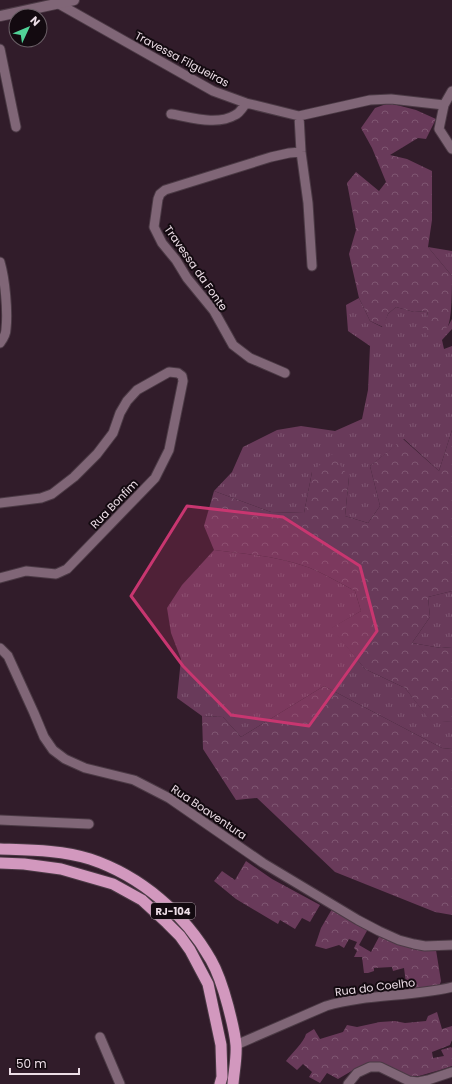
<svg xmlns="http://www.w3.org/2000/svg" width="452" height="1084" font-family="Poppins,sans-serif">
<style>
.grass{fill:url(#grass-tufts)}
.forest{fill:url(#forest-crowns)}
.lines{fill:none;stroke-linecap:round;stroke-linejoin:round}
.minor-casing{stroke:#4b3a45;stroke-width:11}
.tertiary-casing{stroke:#4b3a45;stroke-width:12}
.trunk-casing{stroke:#4b3a45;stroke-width:13}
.minor{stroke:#806677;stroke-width:9}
.tertiary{stroke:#806677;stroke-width:10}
.trunk{stroke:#d298be;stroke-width:11}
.marked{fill:#c83670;fill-opacity:0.2;stroke:#c83670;stroke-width:3;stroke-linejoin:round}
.labels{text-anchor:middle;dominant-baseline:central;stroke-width:4;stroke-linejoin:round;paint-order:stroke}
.shield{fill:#130a10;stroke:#ac9ea6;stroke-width:1}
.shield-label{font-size:10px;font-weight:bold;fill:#eddee7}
.street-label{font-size:11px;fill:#eddee7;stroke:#130a10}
</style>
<defs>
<pattern id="grass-tufts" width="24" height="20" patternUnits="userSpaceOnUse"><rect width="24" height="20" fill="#693a5a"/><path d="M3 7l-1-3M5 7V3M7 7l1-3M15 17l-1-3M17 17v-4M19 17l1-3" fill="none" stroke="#7f5672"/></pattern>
<pattern id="forest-crowns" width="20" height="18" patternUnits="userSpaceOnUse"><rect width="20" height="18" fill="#693a5a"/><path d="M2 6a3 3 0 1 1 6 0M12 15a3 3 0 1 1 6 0" fill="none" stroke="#7f5672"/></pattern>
</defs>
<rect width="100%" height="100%" fill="#311c2a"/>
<path class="grass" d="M 428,247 L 452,251 L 452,276 Z
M 359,298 L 370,321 L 382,327 L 388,314 L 396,307 L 414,312 L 427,311 L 428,317 L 448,326 L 452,319 L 452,329 L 442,340 L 444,349 L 452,346 L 452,430 L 439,471 L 404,439 L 370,466 L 380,506 L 368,523 L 345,516 L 349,477 L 312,472 L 304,513 L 271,512 L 214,491 L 232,472 L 243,447 L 277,430 L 301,426 L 335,431 L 362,419 L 368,390 L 370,346 L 348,331 L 346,305 Z
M 214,550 C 248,554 285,557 317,571 C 330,577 342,584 355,591 L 361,611 L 332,628 L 365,669 L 405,688 L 432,722 L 452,721 L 452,749 L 442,748 L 324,686 L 241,737 L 223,717 L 202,716 L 177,698 L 181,659 L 171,633 L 167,608 L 182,585 Z
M 452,591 L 452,647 L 441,648 L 412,643 L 430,617 L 428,597 Z"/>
<path class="forest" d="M 389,103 L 416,110 L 436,119 L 426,139 L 418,138 L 390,155 L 407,159 L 432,171 L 432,220 L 428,247 L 452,276 C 452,287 452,318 448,326 C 443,332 435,334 428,336 L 420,324 L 428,317 L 427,311 L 414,312 L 396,307 L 388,314 L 383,327 L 370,321 L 359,298 L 349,254 L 356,230 L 347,183 L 356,172 L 379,191 L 386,182 L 372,148 L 361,128 L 375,108 Z
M 452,430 L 452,591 L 428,597 L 430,617 L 412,643 L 441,648 L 452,647 L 452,721 L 432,723 L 405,688 L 365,669 L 331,628 L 361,611 L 355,591 C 342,584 330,577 317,571 C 285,557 248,554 214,550 L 204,526 L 214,491 L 271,512 L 304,513 L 312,472 L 332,454 L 349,477 L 345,516 L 368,523 L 380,506 L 370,466 L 403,439 L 439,471 Z
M 324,686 L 442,748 L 452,749 L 452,915 L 435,912 L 335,872 L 257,798 L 236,800 L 203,749 L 202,716 L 223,717 L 241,737 Z
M 246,861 L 272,879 L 320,905 L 310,922 L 302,918 L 295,929 L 280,920 L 278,924 L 236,899 L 214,881 L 222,871 L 235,880 Z
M 332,909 L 368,929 L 359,945 L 371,952 L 380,935 L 418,948 L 436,950 L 441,981 L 439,987 L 407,991 L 404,968 L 393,971 L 392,967 L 374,968 L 374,971 L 368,973 L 364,973 L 362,957 L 354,957 L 357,951 L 354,948 L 357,942 L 349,939 L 344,948 L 339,945 L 326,949 L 315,946 L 321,928 Z
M 437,1012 L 442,1029 L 452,1026 L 452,1040 L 450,1045 L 432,1052 L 433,1058 L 444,1056 L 441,1050 L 451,1047 L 452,1048 L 452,1066 L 440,1070 L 419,1076 L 408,1076 L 382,1064 L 355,1069 L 338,1079 L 327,1073 L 320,1083 L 309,1077 L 312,1072 L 303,1064 L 297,1070 L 286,1061 C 292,1053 304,1042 306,1034 L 314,1029 L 320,1039 L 343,1032 L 347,1025 L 357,1027 L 380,1022 L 395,1021 L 405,1023 L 426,1021 L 428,1016 Z"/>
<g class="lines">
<g class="minor-casing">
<path id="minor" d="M 59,4 L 213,91 L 246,103 L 299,116 L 370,100 L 391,99 L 444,105
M 0,49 L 16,127
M 452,91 L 444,105 L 439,129 L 452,149
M 171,114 C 190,117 217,126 235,115 C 240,113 243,107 246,103
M 299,116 L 301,152 L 308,203 L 312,266
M 0,262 C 5,279 8,311 6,329 C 6,334 3,339 0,343
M 285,373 L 250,358 L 233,345 L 214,311 L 187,278 L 176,260 L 162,243 L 154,227 L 158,199 L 160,194 L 165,190 L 271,157 L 289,153 L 301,152
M 0,503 L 41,498 L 52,494 L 74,477 L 97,454 L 113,433 L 120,413 L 127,401 L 137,390 L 169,372 L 178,373 L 182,376 L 183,381 L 169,450 L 155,478 L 67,569 L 56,574 L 26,571 L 0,578
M 0,648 L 8,656 L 34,713 L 44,737 L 53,750 L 65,759 L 85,768 L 134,780 L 169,798 L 263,863 L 358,920 L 379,931 L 399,940 L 414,944 L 425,946 L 452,945
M 0,820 L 89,824
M 100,1037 L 120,1084
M 236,1045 L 326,1006 C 366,994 411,997 452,987
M 348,1084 L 357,1073 L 370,1067 L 380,1067 L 409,1081 L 418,1082 L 428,1080 L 452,1072"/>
</g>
<g class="tertiary-casing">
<path id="tertiary" d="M 0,16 L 74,0"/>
</g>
<g class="trunk-casing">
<path id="trunk" d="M 0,849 C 30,850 62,850 90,859 C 141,876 185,914 211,960 C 219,974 224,991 228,1006 C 231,1018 235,1032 236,1045 C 237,1057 234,1071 233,1084
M 0,863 L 24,864 L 61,869 L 113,884 L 142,900 L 167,923 L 180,936 L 190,950 L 208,984 L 221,1045 L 222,1077 L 220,1084"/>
</g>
<use href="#minor" class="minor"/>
<use href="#tertiary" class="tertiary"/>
<use href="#trunk" class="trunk"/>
</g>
<path class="marked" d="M 187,506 L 283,517 L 360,566 L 377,631 L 309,726 L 231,715 L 183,666 L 131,596 Z"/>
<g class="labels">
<rect class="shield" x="151" y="903" width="44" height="16" rx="3"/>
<g class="shield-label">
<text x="173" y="911">RJ-104</text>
</g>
<g class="street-label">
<text transform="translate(182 59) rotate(28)">Travessa Filgueiras</text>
<text transform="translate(196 268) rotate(55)">Travessa da Fonte</text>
<text transform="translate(114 504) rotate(-46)">Rua Bonfim</text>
<text transform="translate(209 812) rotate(34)">Rua Boaventura</text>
<text transform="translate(375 987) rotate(-7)">Rua do Coelho</text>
</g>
</g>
<g transform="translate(28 28) rotate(46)"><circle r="19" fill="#130a10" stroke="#6a5f66"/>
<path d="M0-3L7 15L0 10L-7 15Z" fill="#51d398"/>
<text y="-6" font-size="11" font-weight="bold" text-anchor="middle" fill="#eddee7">N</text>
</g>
<path d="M10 1068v6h69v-6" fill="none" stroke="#eddee7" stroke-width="2"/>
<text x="16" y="1068" font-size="12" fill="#eddee7" stroke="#130a10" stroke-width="3" paint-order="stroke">50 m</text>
</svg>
